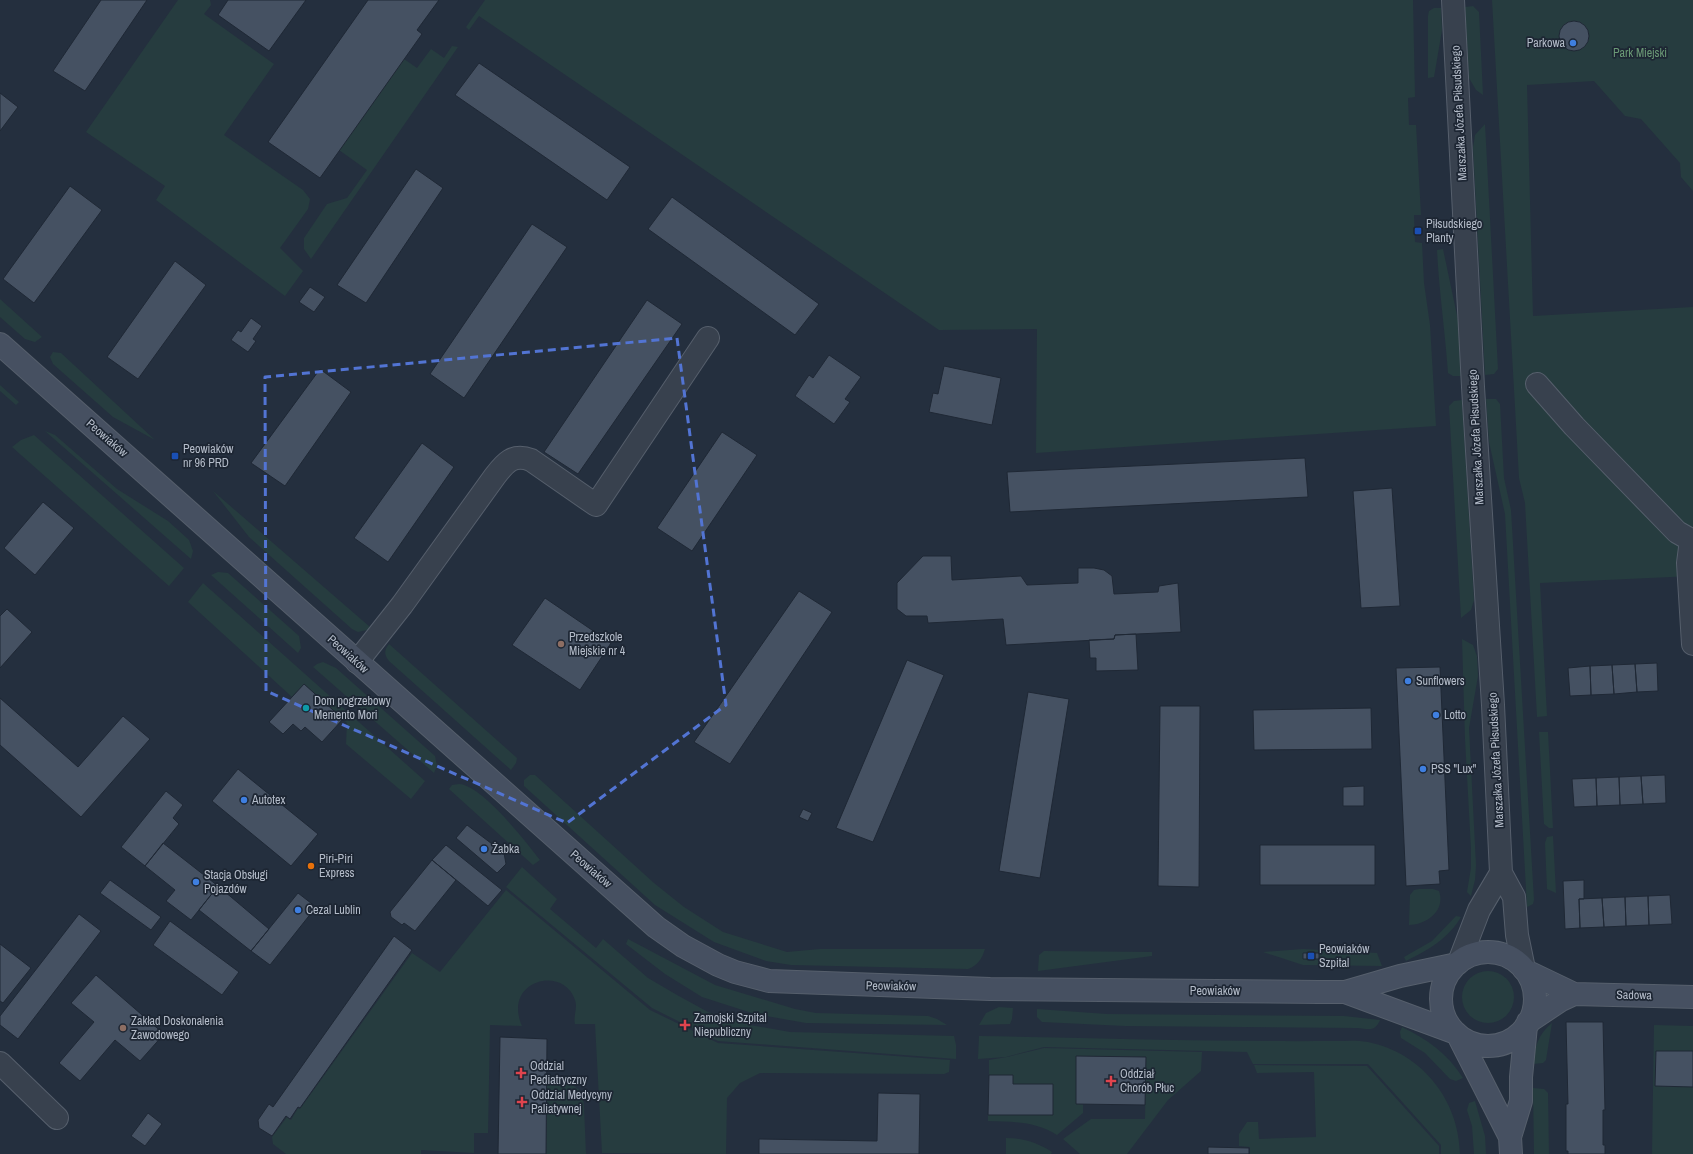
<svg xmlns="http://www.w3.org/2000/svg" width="1693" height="1154" font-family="'Archivo Narrow',sans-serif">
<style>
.green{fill:#263c3f}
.building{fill:#455162;stroke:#1f2835}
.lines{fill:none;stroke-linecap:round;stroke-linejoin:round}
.street-casing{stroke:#565f6c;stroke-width:24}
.secondary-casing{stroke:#565f6c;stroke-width:24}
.street{stroke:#38414e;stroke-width:22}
.secondary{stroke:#465061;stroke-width:22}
.marked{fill:none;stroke:#5274d3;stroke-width:3;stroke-dasharray:8 5;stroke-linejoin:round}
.shop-dot{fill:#3f7fe0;stroke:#1d2633;stroke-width:1.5}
.transit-dot{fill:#1a4fb4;stroke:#1d2633;stroke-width:1.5}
.education-dot{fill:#8d6e63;stroke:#1d2633;stroke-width:1.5}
.culture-dot{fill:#0f9aa8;stroke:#1d2633;stroke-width:1.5}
.food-dot{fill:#e8710a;stroke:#1d2633;stroke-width:1.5}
.health-dot{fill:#e0444e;stroke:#1d2633;stroke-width:1.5}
.labels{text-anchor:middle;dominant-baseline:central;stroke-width:3.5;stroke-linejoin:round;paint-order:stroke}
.poi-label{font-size:12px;fill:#b4bcc9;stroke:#1d2633;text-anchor:start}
.park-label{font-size:12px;fill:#6b9a76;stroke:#1d2633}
.street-label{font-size:12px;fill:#b4bcc9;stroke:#1d2633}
</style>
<rect width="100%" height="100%" fill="#242f3e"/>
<path class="green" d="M 178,0 L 210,0 L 211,5 L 204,14 L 274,64 L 224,135 L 303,190 L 310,199 L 308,209 L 280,248 L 303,271 L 285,296 L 156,200 L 165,186 L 86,132 Z
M 485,0 L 1413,0 L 1415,97 L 1408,98 L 1409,125 L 1416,125 L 1421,215 L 1414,215 L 1415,242 L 1422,243 L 1424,283 L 1430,325 L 1436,426 L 1036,453 L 1037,329 L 939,330 L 479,16 L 469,30 L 466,27 Z
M 1492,0 L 1693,0 L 1693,191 L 1681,177 L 1680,163 L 1641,119 L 1625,116 L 1594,81 L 1527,85 L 1533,316 L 1693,307 L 1693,576 L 1540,583 L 1547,716 L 1537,717 L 1525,503 L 1519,478 Z
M 1473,6 L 1479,12 L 1483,95 L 1476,90 L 1469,78 L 1465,7 Z
M 1434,8 L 1441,8 L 1442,30 L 1434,77 L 1428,78 L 1428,16 L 1429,11 Z
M 452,46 L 458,47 L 311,259 L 304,249 L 304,238 L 327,204 L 347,198 L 367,170 L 339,150 L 404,59 L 417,68 L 431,49 L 444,58 Z
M 1485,124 L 1498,369 L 1494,374 L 1485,375 L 1473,148 L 1475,135 Z
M 1443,249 L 1458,320 L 1461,376 L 1453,376 L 1448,373 C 1445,331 1439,291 1437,250 Z
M 0,299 L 42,337 L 35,342 L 25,339 L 0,317 Z
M 53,352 L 61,353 L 155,440 L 113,417 L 53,364 L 50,357 Z
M 0,385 L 19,402 L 16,405 L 0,391 Z
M 1486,399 L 1496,399 L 1500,404 L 1504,478 L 1511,510 L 1534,900 L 1533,904 L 1527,907 L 1505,514 L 1489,442 Z
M 1462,400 L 1474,600 L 1471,610 L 1461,618 L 1449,406 L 1454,401 Z
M 45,431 L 55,435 L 117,489 L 168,521 L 189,540 L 193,551 L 191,559 Z
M 34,435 L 184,568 L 169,586 L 12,447 L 21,440 Z
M 213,491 L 370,627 L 367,630 L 358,632 L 352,629 L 249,537 Z
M 218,572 L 228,573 L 299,636 L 301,648 L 298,653 L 211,575 Z
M 203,583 L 425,781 L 411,799 L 346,744 L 347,723 L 304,684 L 292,697 L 188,602 Z
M 1462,639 L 1473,645 L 1477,656 L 1478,676 L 1469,728 L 1476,865 L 1475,880 L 1471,896 L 1467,892 L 1471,868 L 1471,849 L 1465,739 Z
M 389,644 L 517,758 L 516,763 L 511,770 L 389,661 C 384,655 384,650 389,644 Z
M 323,662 L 336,668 L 435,756 L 437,766 L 434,773 L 313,667 L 317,664 Z
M 1539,732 L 1548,732 L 1553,828 L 1549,828 L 1544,824 Z
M 530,775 L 535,775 L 654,883 L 684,907 L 723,932 L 787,952 L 820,949 L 985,949 C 982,959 977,966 968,969 L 791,965 L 766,961 L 714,942 L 655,905 L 524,786 L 524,780 Z
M 459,784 C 482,785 526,842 540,860 L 533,865 L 449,789 L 452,785 Z
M 1553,836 L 1556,893 L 1547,889 L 1545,843 L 1547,837 Z
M 522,867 L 557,899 L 550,909 L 596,948 L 603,939 L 648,978 L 677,995 L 708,1012 L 750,1025 L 790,1032 L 954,1036 L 956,1045 L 956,1059 L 718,1041 L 652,1008 L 506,887 Z
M 1419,889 L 1433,889 L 1439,891 C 1446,911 1426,925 1409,925 L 1410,895 L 1414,890 Z
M 506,890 L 650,1010 L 718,1043 L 950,1060 L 949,1072 L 944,1074 L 760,1073 L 740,1083 L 727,1098 L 726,1154 L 602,1153 L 595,1024 L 575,1024 C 573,1016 578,1008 575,1000 C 563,964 502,981 522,1026 L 490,1025 L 488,1133 L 474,1133 L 474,1153 L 421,1150 L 421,1154 L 286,1154 L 273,1144 L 272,1137 L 287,1117 L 291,1120 L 298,1108 L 300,1109 L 412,953 L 440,972 Z
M 1456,916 L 1461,917 C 1449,938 1427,951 1406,961 L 1404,957 L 1432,941 Z
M 628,939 L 715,985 L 795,1009 L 816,1013 L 928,1016 L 937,1019 L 947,1025 L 806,1023 L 755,1014 L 702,997 L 665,974 L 626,944 Z
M 1303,949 L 1377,953 L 1382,966 L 1303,965 L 1263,952 Z
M 1044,951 L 1152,952 L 1152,956 L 1038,971 L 1039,955 Z
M1462 997a26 26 0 1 1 52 0a26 26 0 1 1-52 0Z
M 999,1007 L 1013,1008 L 1012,1019 L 1010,1024 L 979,1025 L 986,1013 Z
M 1037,1009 L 1107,1014 L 1344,1016 L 1380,1020 C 1375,1032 1369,1029 1357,1028 L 1125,1026 L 1042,1022 L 1037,1017 Z
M 1552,1023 L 1546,1060 L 1543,1063 L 1533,1064 C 1535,1047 1538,1034 1552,1023 Z
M 1654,1025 L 1693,1026 L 1693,1154 L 1652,1154 Z
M 1402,1027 C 1427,1039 1448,1054 1463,1078 L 1456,1081 L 1450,1079 L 1425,1053 L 1401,1038 L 1400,1032 Z
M 979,1036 C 1097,1038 1216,1042 1335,1041 C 1346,1041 1357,1040 1368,1042 C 1422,1053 1459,1100 1460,1154 L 1441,1154 L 1441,1145 L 1368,1064 L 1253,1064 L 1247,1052 L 1044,1047 L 1006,1057 L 978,1059 Z
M 1044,1048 L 1202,1052 L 1201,1071 L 1168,1100 L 1127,1154 L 1080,1154 L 1063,1139 L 1091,1119 L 1145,1119 L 1146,1057 L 1076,1056 L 1076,1104 L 1083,1104 L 1083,1113 L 1057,1135 C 1035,1121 1013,1122 988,1121 L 988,1115 L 1053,1115 L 1053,1084 L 1013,1084 L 1013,1075 L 989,1075 L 989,1060 L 1007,1057 Z
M 1254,1065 L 1367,1066 L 1439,1146 L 1439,1154 L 1250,1154 L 1250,1147 L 1239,1146 L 1239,1134 L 1247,1122 L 1258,1122 L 1259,1139 L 1316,1137 L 1314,1072 L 1257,1073 Z
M 547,1081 L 570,1083 L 582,1092 L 584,1106 L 586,1154 L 546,1154 Z
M 1533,1088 L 1544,1089 L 1548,1093 L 1549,1154 L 1534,1154 Z
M 1475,1101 L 1485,1136 L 1486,1154 L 1474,1154 L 1472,1126 L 1467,1110 L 1469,1103 Z
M 1006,1138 C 1023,1138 1038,1143 1052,1152 L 1051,1154 L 1006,1154 Z"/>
<path class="building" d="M 101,0 L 147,0 L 85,91 L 53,71 Z
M 228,0 L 306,0 L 269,51 L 218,15 Z
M 368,0 L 439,0 L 417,30 L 422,34 L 320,178 L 268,142 Z
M1559 36a15 15 0 1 1 30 0a15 15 0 1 1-30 0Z
M 479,63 L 630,167 L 607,200 L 455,95 Z
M 0,93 L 18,107 L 0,131 Z
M 416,169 L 443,188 L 366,303 L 337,285 Z
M 70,186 L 102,210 L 34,303 L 3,279 Z
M 672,197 L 819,304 L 795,335 L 648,229 Z
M 532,224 L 567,247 L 464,398 L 430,374 Z
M 175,261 L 206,285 L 138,379 L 107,357 Z
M 310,287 L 325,297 L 314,312 L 299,302 Z
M 647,300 L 682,324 L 578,474 L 544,452 Z
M 251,318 L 262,326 L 253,339 L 256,341 L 248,352 L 231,340 L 238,330 L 241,332 Z
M 829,355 L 861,377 L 845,399 L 850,402 L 834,424 L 795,396 L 809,375 L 813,378 Z
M 944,366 L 1001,378 L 992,425 L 929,412 L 933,393 L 938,394 Z
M 320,369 L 351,392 L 285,486 L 251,463 Z
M 722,432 L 757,455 L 692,551 L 657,528 Z
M 422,443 L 454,467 L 388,562 L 354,538 Z
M 1305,458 L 1308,497 L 1010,512 L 1007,472 Z
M 1392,488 L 1400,606 L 1361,608 L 1353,491 Z
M 43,502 L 74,528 L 35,575 L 4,548 Z
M 923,556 L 951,556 L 952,580 L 1021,576 L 1027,585 L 1078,583 L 1078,568 L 1094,568 L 1104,570 L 1112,576 L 1114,594 L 1158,592 L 1159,586 L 1178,583 L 1181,632 L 1115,635 L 1114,639 L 1006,645 L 1003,619 L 928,623 L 927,616 L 906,616 L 897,609 L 897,583 Z
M 799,591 L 832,612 L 730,764 L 694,742 Z
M 545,598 L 611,643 L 580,690 L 512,645 Z
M 7,609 L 32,632 L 0,668 L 0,616 Z
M 1136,634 L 1138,670 L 1096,671 L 1096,658 L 1090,658 L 1089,640 L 1114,639 L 1115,635 Z
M 907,660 L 944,675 L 873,842 L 836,828 Z
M 1657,663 L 1658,691 L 1637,692 L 1635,664 Z
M 1635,664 L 1637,692 L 1614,694 L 1612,665 Z
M 1612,665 L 1614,694 L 1591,695 L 1590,666 Z
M 1590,666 L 1591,695 L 1570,696 L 1568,668 Z
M 1440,667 L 1449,870 L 1439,871 L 1440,884 L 1406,886 L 1396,668 Z
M 304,684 L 343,719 L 322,742 L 305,727 L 301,731 L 293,724 L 283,734 L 269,722 Z
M 1028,692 L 1069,699 L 1040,878 L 999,871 Z
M 0,698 L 78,767 L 123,716 L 150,739 L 81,817 L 0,745 Z
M 1160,706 L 1200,706 L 1199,887 L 1158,886 Z
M 1371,708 L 1372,749 L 1254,750 L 1253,710 Z
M 238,769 L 318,834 L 291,866 L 212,801 Z
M 1665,775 L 1666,803 L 1643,804 L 1641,776 Z
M 1641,776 L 1643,804 L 1620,805 L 1619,777 Z
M 1619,777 L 1620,805 L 1597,806 L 1596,778 Z
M 1596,778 L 1597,806 L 1574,807 L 1572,779 Z
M 1364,786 L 1364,806 L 1343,806 L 1343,787 Z
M 166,791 L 183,805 L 173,818 L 179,824 L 145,866 L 121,847 Z
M 803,809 L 812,813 L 808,821 L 799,817 Z
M 467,825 L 504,853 L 506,864 L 497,873 L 456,838 Z
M 163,843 L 218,886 L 191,920 L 166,901 L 175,890 L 145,866 Z
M 446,845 L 502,890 L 488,906 L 432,860 Z
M 1260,845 L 1375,845 L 1375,885 L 1260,885 Z
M 432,860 L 456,880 L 415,931 L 404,923 L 402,925 L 391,917 L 390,912 Z
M 110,880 L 161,917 L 151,930 L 100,893 Z
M 1584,880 L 1584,899 L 1579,899 L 1580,928 L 1565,929 L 1563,881 Z
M 218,886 L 269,929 L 251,951 L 199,910 Z
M 298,893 L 316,907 L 270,965 L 251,951 Z
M 1670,895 L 1672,924 L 1649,925 L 1648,896 Z
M 1648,896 L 1649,925 L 1626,926 L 1625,897 Z
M 1625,897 L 1626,926 L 1604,927 L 1602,898 Z
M 1602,898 L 1604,927 L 1580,928 L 1579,899 Z
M 79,914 L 101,931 L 18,1039 L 0,1025 L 0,1016 Z
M 170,921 L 239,972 L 222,995 L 153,945 Z
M 394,936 L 412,950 L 300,1108 L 298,1107 L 290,1119 L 286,1116 L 272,1136 L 259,1128 L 258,1120 L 269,1104 L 273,1107 Z
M 0,944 L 31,968 L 3,1003 L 0,1001 Z
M 1303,953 L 1319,953 L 1319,959 L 1303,959 Z
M 96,975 L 164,1034 L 140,1061 L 115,1040 L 80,1081 L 59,1063 L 94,1022 L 71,1003 Z
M 1566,1022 L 1603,1022 L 1605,1110 L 1603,1110 L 1603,1145 L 1605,1145 L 1605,1154 L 1568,1154 L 1568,1151 L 1566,1151 L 1566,1104 L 1568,1104 Z
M 500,1037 L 547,1039 L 546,1154 L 498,1154 Z
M 1656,1051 L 1693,1051 L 1693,1087 L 1655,1086 Z
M 1076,1056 L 1146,1057 L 1145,1105 L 1076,1104 Z
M 989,1075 L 1013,1075 L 1013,1084 L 1053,1084 L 1053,1115 L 988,1115 Z
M 878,1093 L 920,1094 L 919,1154 L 759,1154 L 759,1139 L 877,1141 Z
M 148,1113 L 162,1124 L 145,1146 L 131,1136 Z
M 1208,1147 L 1249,1148 L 1249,1154 L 1208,1154 Z"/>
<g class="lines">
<g class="street-casing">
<path id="street" d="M 1453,0 L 1473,387 L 1493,705 L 1501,873 L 1514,897 L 1517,935 L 1524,969
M 1537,384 L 1574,426 L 1677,532 L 1691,540 L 1688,563 L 1693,644
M 357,662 L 402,605 L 495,476 C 505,463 513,453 531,460 L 596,505 L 708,338
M 1459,962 L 1479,910 L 1501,873
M 0,1063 L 57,1118"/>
</g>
<g class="secondary-casing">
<path id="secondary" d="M 0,344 L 656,927 L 683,946 L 718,965 L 735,972 L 769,981 L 990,989 L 1319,992 L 1345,992 L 1400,976 L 1457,964
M1441 999a47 47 0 1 1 94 0a47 47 0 1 1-94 0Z
M 1526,971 L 1574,994
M 1345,992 L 1456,1033
M 1528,1022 L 1561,1000 L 1574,994 L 1693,997
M 1458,1035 L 1510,1137
M 1511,1154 L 1510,1137 L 1521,1101 L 1521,1077 L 1526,1026"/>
</g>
<use href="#street" class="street"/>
<use href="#secondary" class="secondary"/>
</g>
<path class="marked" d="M 677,338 L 726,705 L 567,823 L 266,691 L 265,377 Z"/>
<g class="shop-dot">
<circle cx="1573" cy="43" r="4"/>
<circle cx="1408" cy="681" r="4"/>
<circle cx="1436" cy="715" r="4"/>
<circle cx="1423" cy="769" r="4"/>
<circle cx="244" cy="800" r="4"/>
<circle cx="484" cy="849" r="4"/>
<circle cx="196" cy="882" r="4"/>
<circle cx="298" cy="910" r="4"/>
</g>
<g class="transit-dot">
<rect x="1414" y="227" width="8" height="8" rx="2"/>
<rect x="171" y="452" width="8" height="8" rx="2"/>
<rect x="1307" y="952" width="8" height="8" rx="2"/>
</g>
<g class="education-dot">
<circle cx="561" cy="644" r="4"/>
<circle cx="123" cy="1028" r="4"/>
</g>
<circle class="culture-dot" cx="306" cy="708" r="4"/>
<circle class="food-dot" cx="311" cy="866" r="4"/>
<g class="health-dot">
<path d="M683 1019h4v4h4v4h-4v4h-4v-4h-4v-4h4z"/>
<path d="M519 1067h4v4h4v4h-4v4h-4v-4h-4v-4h4z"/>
<path d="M1109 1075h4v4h4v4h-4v4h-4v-4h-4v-4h4z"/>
<path d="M520 1096h4v4h4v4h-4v4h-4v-4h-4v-4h4z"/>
</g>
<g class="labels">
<g class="poi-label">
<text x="1565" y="43" text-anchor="end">Parkowa</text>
<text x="1426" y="224">Piłsudskiego<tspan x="1426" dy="14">Planty</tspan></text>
<text x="183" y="449">Peowiaków<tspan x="183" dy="14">nr 96 PRD</tspan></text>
<text x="569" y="637">Przedszkole<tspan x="569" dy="14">Miejskie nr 4</tspan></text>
<text x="1416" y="681">Sunflowers</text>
<text x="314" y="701">Dom pogrzebowy<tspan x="314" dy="14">Memento Mori</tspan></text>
<text x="1444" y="715">Lotto</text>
<text x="1431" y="769">PSS "Lux"</text>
<text x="252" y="800">Autotex</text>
<text x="492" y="849">Żabka</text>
<text x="319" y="859">Piri-Piri<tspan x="319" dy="14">Express</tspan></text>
<text x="204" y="875">Stacja Obsługi<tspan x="204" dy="14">Pojazdów</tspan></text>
<text x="306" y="910">Cezal Lublin</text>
<text x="1319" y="949">Peowiaków<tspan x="1319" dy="14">Szpital</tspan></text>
<text x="694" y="1018">Zamojski Szpital<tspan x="694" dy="14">Niepubliczny</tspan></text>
<text x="131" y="1021">Zakład Doskonalenia<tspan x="131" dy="14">Zawodowego</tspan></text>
<text x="530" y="1066">Oddzial<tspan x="530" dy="14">Pediatryczny</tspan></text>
<text x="1120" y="1074">Oddział<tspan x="1120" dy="14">Chorób Płuc</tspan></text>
<text x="531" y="1095">Oddzial Medycyny<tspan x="531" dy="14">Paliatywnej</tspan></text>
</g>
<g class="park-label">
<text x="1640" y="53">Park Miejski</text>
</g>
<g class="street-label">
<text transform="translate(1459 113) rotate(-93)">Marszałka Józefa Piłsudskiego</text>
<text transform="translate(1476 437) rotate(-93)">Marszałka Józefa Piłsudskiego</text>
<text transform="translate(107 438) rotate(41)">Peowiaków</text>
<text transform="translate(348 654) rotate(42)">Peowiaków</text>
<text transform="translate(1496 760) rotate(-93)">Marszałka Józefa Piłsudskiego</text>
<text transform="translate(591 869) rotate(41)">Peowiaków</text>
<text transform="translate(891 986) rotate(1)">Peowiaków</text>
<text x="1215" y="991">Peowiaków</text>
<text transform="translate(1634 995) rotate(1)">Sadowa</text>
</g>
</g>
</svg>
